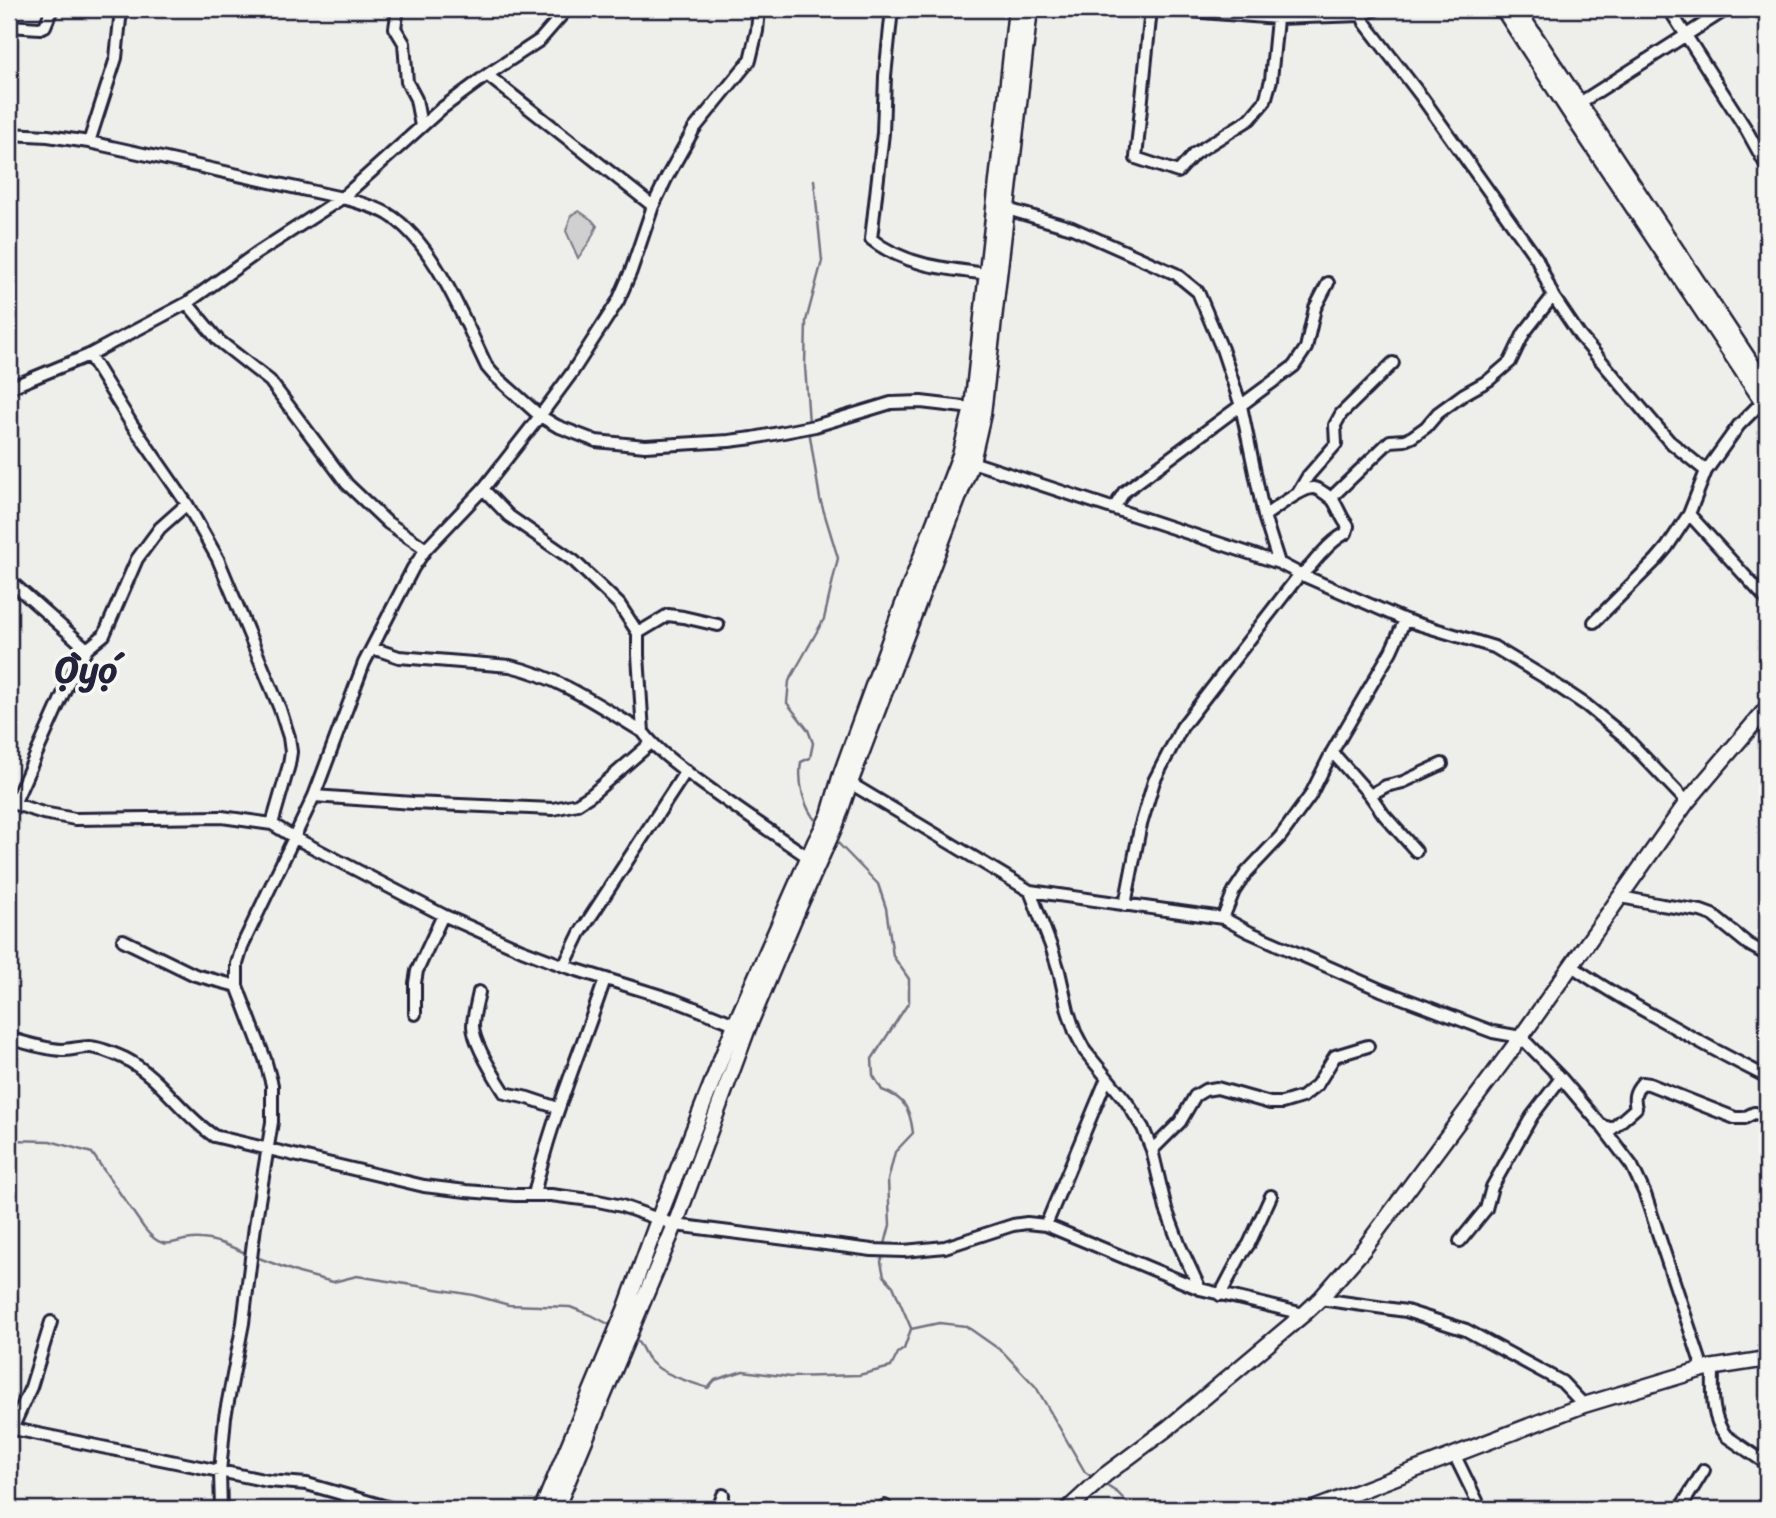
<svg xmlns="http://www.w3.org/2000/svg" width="1776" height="1518" font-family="Sriracha,sans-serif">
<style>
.green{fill:#d0d0d1;stroke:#797986;stroke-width:2}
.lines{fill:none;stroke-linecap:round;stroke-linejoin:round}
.stream{stroke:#727281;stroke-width:2.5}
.minor-casing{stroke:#22223b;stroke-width:16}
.major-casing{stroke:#22223b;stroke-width:19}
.minor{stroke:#f6f6f2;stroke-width:10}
.major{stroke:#f6f6f2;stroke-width:14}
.labels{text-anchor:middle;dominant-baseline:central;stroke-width:7;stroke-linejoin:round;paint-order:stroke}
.town-label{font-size:37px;font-weight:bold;fill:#22223b;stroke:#f6f6f2}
</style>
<rect width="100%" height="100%" fill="#eeeeeb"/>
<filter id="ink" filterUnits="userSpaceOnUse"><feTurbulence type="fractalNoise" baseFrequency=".0143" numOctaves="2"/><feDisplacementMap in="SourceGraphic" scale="14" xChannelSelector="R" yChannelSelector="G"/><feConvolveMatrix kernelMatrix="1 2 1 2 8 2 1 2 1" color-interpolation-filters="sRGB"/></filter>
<g filter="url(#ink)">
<path class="green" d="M 579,211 L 592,220 L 597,226 L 590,241 L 578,258 L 566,231 L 571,215 Z"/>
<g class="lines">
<path class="stream" d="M 809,423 L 805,366 L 806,321 L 822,261 L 814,180
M 809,430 L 820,499 L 838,558 L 824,619 L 789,681 L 787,703 L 808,730 L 813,743 L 810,758 L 801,762 C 798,782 803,808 818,823
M 835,840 L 878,884 L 886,908 L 893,956 L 909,979 L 909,1002 L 872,1059 L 873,1075 L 882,1090 C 905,1098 910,1109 913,1133 L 895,1152 L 888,1180 L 890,1225 L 884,1248
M 9,1140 L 50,1141 L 92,1153 L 144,1228 C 167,1257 174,1236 201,1239 C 218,1240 234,1248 250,1255
M 883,1254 L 881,1262 L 884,1276 L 893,1286 L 911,1328
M 256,1257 L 299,1273 L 333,1282 L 357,1276 L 473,1295 L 509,1305 L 570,1307 L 593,1316 L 612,1326
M 633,1338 C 644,1345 642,1353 650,1361 C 663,1375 690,1382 708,1388 L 715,1380 L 743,1371 L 790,1377 L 859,1375 L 891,1367 L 898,1353 L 904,1349 L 911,1329 L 939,1323 L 966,1326 L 1003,1352 L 1036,1387 L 1085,1472 L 1095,1479
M 1104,1484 L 1118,1493 L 1133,1509"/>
<g class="minor-casing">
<path id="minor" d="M 398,9 L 395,28 L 404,43 L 407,82 L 416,99 L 421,126
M 892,9 L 885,76 L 883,133 L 871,239 C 905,266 947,269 988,274
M 1151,9 L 1136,158 L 1178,172 L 1194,154 L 1250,119 L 1265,101 L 1271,80 L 1278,9
M 1165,9 L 1277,18 L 1361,15 L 1376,9
M 1360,9 L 1365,23 L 1421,96 L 1537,259 L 1553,296 L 1580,336 L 1669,441 L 1706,471
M 1669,9 L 1746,129 L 1767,167
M 9,26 L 40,28 L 45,26 L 52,9
M 487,75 L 653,206
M 1578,104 L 1727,9
M 9,134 L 48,136 L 89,142 L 342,198 C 357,202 374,206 388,214 C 434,242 464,320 487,367 L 493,374 L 540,416 L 557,426 L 596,441 L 645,446 L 729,441 L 753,438 L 815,426 L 891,403 L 921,402 L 972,408
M 89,142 L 116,58 L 120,19 L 124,9
M 1007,209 L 1072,228 L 1176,274 L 1198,292 L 1222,349 L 1241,406 L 1264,516 L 1279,563
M 187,303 L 218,340 L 270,381 L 347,484 L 388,523 L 426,549
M 89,355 L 131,423 L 187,504 L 218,559 L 280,709 L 289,737 L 291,752 L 289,765 L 272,824
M 9,388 L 89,355 L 187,303 L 257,253 L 342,198 L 441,109 L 487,75 L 540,40 L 567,9
M 972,462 L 1279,563 L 1300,574 L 1405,620 L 1494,647 L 1544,677 L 1586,705 L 1624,736 L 1687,802
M 483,489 L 509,516 L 574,561 L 619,604 L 638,633 L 638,655 L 643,732
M 1298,493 L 1308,476 L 1336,444 L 1335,425 L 1341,414 L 1393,363
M 1114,508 L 1124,492 L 1294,366 L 1306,348 L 1315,308 L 1328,283
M 1689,514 L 1767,600
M 1264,516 C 1275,509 1302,487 1314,488 C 1321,489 1328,496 1333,500 L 1334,495 L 1390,441 L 1405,440 L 1412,437 L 1426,427 L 1438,413 L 1464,394 L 1489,380 L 1510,362 L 1524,333 L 1553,296
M 9,580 L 87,649
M 1594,622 L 1656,560 L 1667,547 L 1689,514 L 1706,471 L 1739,425 L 1763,401
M 638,633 L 668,615 L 683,617 L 718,625
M 372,648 L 399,657 L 510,666 C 559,677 601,707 643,732 C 657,751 678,765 696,779 C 733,806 771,832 808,857
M 1332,752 L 1370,795 L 1386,786 L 1403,782 L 1442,764
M 850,783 L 1030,891 L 1223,918 L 1249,932 L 1381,990 L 1493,1032 L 1521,1037 L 1561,1078 L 1601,1125 L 1632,1166 L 1645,1194 L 1703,1369
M 1370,795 L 1384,815 L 1416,851
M 314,796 L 413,803 L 553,809 L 577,804 L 591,795 L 651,743
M 9,802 L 43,813 L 75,819 L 222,817 L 272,824 L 295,838 L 443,915 L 522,950 L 564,966 L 674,1000 L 735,1024
M 14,804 L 68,683 L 87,649 L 104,635 L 137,559 L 160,528 L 187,504
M 1030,891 L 1051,946 L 1059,971 L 1068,1011 L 1075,1032 L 1085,1051 L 1126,1101 L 1143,1128 L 1152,1150 L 1166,1209 L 1180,1246 L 1200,1289
M 1621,897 L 1662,905 L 1701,911 L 1712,915 L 1748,944 L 1767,955
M 1125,905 L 1140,828 L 1154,781 L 1182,727 L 1300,574 C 1310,570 1314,560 1322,553 C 1329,545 1337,538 1346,533 L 1348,526 C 1341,518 1339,509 1333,500
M 1223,918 L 1234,891 L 1246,873 L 1280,837 L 1310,796 L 1332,752 L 1391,651 L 1405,620
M 123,940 L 195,975 L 237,986
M 564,966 L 580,933 L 686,771
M 1572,966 C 1600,986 1630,1003 1661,1020 C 1696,1040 1731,1059 1767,1077
M 479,992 C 477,1003 473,1015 473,1026 C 473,1042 496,1079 505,1093 L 528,1098 L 558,1108
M 415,1014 L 415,983 L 417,971 L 443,915
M 9,1038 C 25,1043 44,1049 62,1050 C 71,1050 80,1047 89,1047 C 99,1047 115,1054 124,1058 C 160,1076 181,1114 214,1136 L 424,1186 L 466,1191 L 515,1195 L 551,1195 L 598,1201 L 622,1206 L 675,1225 L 872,1250 L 904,1251 L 945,1247 L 1013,1225 L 1027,1223 L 1046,1225 L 1200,1289 L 1304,1314
M 1601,1125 L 1612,1129 L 1636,1108 C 1633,1097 1635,1091 1642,1083 L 1649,1084 L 1735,1118 L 1744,1118 L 1754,1113 L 1767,1115
M 1152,1150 L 1180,1122 L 1195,1096 L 1205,1090 L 1217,1088 L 1270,1103 L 1282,1103 L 1302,1097 L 1317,1085 L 1335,1056 L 1368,1046
M 534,1195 C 550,1121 581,1051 605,979
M 1046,1225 L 1107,1078
M 1460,1241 L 1486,1209 L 1492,1187 L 1532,1116 L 1561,1078
M 1220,1295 L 1240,1257 L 1249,1244 L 1271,1196
M 1320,1299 L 1406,1311 L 1466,1330 L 1562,1382 L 1584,1405
M 1713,1367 C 1713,1390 1710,1417 1726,1436 L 1767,1464
M 9,1428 L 268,1481 L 307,1484 L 394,1509
M 12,1429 L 31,1387 L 51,1322
M 1454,1454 L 1479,1505 L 1482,1509
M 9,1481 L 9,1487
M 885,1506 L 887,1509
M 221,1509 L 220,1472 L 225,1417 L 243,1323 L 255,1226 L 272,1122 L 272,1085 L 265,1059 L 237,986 L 237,964 L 243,944 L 314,796 L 364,663 L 413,568 L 426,549 L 483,489 L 540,416 L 571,374 L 618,301 L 631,271 L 653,206 L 667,177 L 694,129 L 750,60 L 757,31 L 759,9
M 718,1509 L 723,1495
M 1680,1509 L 1704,1470"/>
</g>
<g class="major-casing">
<path id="major" d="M 1503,9 L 1569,111 L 1767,408
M 1517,9 L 1767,387
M 542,1509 L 625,1310 L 658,1220 L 735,1024 L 815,842 L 829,815 L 841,774 L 897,620 L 960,455 L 972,408 L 1016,9
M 556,1509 L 675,1225 L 748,1028 L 799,907 L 836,824 L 850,783 L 972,462 L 983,414 L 1030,9
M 1068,1509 L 1105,1475 L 1168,1428 L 1304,1314 L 1320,1299 L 1363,1250 L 1521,1037 L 1687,802 L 1767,708
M 1313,1509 L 1584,1405 L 1703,1369 L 1767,1359"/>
</g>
<use href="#minor" class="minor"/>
<use href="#major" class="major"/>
</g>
</g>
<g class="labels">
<g class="town-label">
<text x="86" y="669">Ọ̀yọ́</text>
</g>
</g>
<rect width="1776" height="1518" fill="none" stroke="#f6f6f2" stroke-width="35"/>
<rect x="18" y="18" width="1741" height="1483" fill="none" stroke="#22223b" stroke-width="2.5" filter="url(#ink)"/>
</svg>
